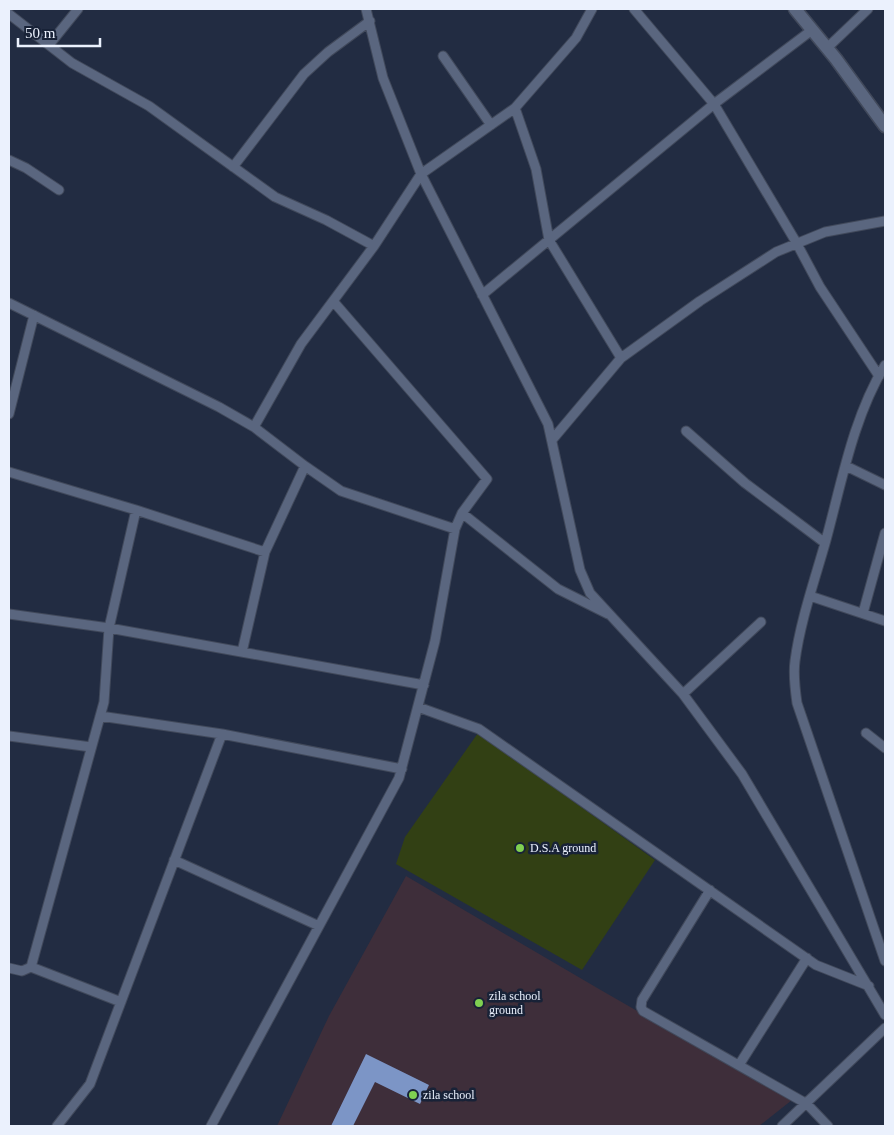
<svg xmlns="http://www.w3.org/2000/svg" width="894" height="1135" font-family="'Times New Roman',serif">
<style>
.education{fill:#3e2e3a}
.green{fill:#324014}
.building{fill:#7c95c6}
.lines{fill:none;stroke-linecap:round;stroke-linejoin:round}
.street-casing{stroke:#41495b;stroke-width:11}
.secondary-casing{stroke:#41495b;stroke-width:15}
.street{stroke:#5a667f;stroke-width:9}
.secondary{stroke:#5a667f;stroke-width:12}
.poi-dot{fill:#80d051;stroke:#182237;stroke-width:2}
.labels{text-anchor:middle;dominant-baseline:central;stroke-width:5;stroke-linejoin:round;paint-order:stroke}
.poi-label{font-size:12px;fill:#ebf1fd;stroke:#182237;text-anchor:start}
</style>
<rect width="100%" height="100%" fill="#222c42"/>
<path class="education" d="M 406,876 L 599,989 L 792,1100 L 759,1126 L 277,1126 L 329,1016 Z"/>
<path class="green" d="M 478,733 L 655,860 L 582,970 L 396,864 L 405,837 Z"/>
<path class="building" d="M 366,1054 L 429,1085 L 420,1104 L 375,1082 L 353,1126 L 331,1126 Z"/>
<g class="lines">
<g class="street-casing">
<path id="street" d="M 366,9 L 383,78 L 421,174 L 548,424 L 580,570 L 590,593 L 683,694 L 742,774 L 885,1015
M 634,9 L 714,104 L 796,242 L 820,287 L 879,376
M 9,14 L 72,63 L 149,106 L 275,197 L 326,220 L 374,246
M 49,45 L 78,9
M 827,48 L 868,9
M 443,56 L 491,125
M 515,108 L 536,169 L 549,240 L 621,358 L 700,301 L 776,252 L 825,232 L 885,221
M 9,160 L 26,168 L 59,190
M 233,167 L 304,74 L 328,52 L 370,21
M 482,295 L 714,104 L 812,30
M 333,301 L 487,479 L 462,513
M 9,303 L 219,407 L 254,427 L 305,466 L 265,552 L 136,510 L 9,472
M 885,365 C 853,418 842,481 826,540 C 815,579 800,622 795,661 C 793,675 795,689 797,703 L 885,961
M 9,414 L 34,315
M 254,427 L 301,344 L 374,246 L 421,174 L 515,108 L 576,38 L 592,9
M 686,431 L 745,483 L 825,543
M 552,440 L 621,358
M 305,466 L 341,491 L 455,529 L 462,513 L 558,589 L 608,614
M 846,466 L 885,485
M 810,596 L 885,621
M 863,613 L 885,533
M 9,614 L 109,628 L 424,685
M 242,652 L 265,552
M 683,694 L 761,622
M 418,707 L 479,729 L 816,965 L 869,986
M 100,716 L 222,734
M 866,733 L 885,748
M 9,736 L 91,747
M 174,860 L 319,926
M 710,890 L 642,1000 L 641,1007 L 643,1011 L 807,1104 L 828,1126
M 31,967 L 121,1002
M 9,968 L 22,971 L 31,967 L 104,702 L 109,628 L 136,510
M 739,1065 L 807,958
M 57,1126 L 90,1084 L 222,734 L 402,769
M 211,1126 L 399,778 L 435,641 L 455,529
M 782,1126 L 885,1028"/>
</g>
<g class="secondary-casing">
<path id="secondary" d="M 795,9 L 836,59 L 885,126"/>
</g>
<use href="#street" class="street"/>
<use href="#secondary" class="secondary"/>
</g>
<g class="poi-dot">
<circle cx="520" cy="848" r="5"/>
<circle cx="479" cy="1003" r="5"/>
<circle cx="413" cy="1095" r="5"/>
</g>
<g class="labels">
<g class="poi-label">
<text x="530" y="848">D.S.A ground</text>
<text x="489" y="996">zila school<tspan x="489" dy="14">ground</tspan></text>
<text x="423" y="1095">zila school</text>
</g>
</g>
<rect width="894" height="1135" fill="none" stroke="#ebf1fd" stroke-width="20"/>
<path d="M18 38v8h82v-8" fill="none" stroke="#ebf1fd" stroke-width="2.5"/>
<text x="25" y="38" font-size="15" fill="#ebf1fd" stroke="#182237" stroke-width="4" paint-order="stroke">50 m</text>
</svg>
